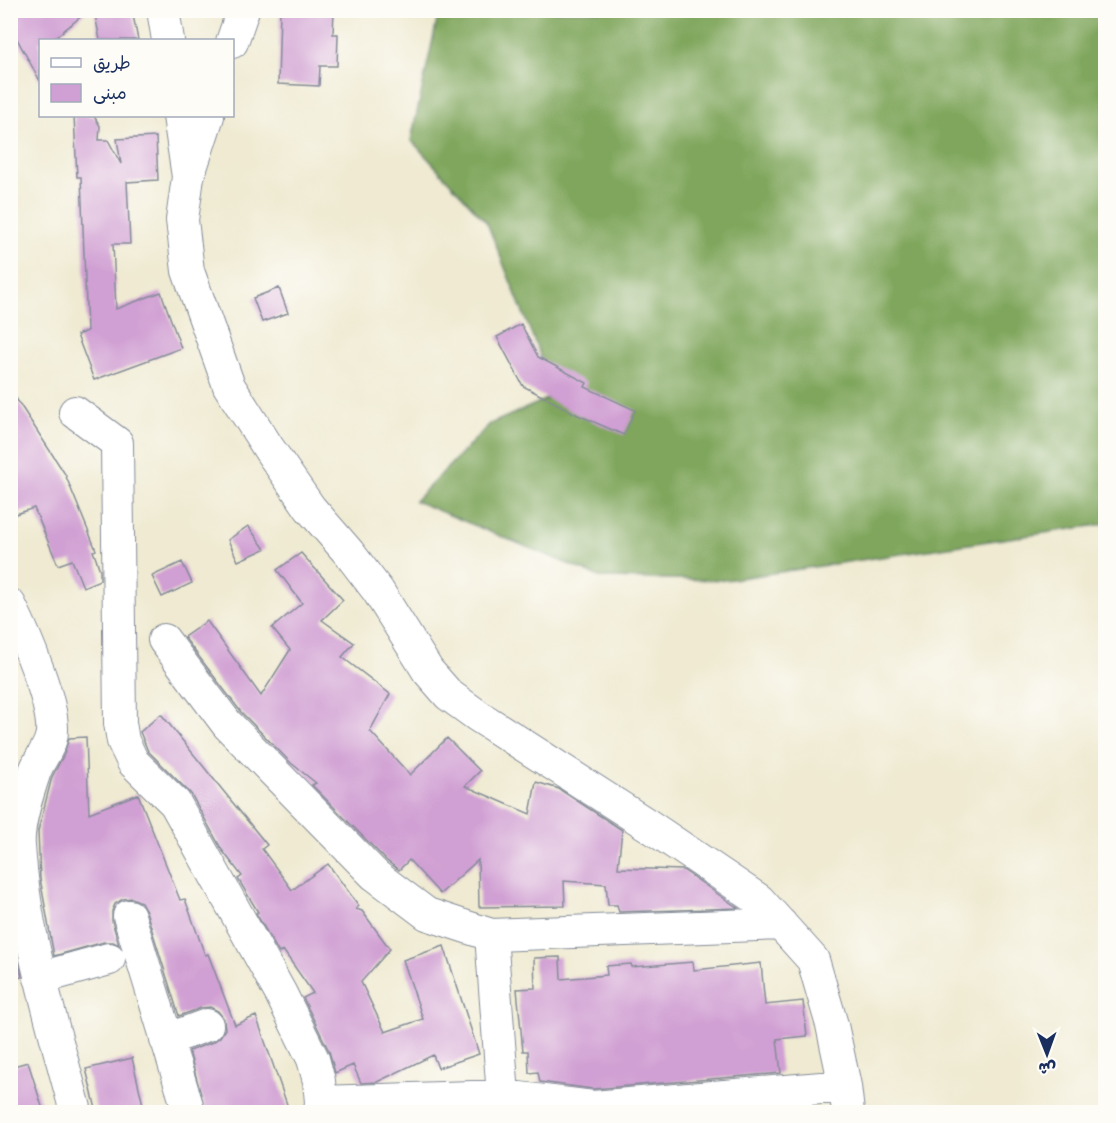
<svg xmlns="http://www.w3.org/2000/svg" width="1116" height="1123" font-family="Pangolin,'Playpen Sans Arabic',sans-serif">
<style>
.forest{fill:#7fa65c;stroke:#4d6a5d;stroke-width:1.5}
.building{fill:#d09fd3}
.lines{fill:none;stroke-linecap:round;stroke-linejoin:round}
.minor-casing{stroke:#858c98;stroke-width:34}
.minor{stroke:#fff;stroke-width:32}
</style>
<rect width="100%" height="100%" fill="#fdfcf7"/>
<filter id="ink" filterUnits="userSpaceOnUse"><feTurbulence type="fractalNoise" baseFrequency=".0167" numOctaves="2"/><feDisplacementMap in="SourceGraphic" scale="12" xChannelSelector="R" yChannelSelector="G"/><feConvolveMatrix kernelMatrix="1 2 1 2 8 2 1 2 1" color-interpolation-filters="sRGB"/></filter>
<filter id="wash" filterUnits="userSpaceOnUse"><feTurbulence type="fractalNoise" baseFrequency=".008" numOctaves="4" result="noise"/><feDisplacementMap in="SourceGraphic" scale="24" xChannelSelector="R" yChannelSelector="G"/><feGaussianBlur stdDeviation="1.35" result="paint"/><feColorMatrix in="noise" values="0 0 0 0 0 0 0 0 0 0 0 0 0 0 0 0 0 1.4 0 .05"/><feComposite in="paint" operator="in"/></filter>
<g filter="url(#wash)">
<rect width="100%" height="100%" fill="#efead1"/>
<path class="forest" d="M 439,11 L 1105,11 L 1105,524 L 726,580 L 602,578 L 415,501 L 490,424 L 556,395 L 487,223 L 411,140 Z"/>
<g id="blocks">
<path class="building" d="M 10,10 L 89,10 L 52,40 L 40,40 L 40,81 L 10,26 Z
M 94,10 L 132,10 L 138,40 L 100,40 Z
M 280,10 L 334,10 L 333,34 L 338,34 L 337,66 L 320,66 L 319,86 L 278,84 Z
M 74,116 L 94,116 L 100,126 L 99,140 L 108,140 L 121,164 L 117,139 L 156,137 L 158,180 L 127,182 L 130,244 L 113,244 L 116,309 L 161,292 L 181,348 L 94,380 L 77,335 L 87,331 L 81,177 L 77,177 Z
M 279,288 L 288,313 L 262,322 L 253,298 Z
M 521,324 L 538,357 L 587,383 L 585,387 L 635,410 L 624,435 L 578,415 L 523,386 L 497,337 Z
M 10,389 L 65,474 L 96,550 L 93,551 L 100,570 L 100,580 L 83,587 L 72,560 L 58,565 L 34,508 L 10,516 Z
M 248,526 L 265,549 L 238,561 L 228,540 Z
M 301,553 L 343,600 L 322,620 L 354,643 L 342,657 L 390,694 L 370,731 L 410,775 L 447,738 L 480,771 L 465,786 L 530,814 L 536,782 L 559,789 L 622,830 L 618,868 L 683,870 L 738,908 L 619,912 L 617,905 L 608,905 L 606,884 L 564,881 L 565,906 L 479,907 L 478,860 L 440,894 L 409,860 L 399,870 L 387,861 L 312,785 L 316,783 L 291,763 L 241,712 L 184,637 L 207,621 L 261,696 L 290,650 L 272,628 L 302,603 L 277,570 Z
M 182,562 L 192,583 L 162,597 L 152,576 Z
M 161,714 L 267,845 L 262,849 L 292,890 L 328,864 L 359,906 L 356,909 L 362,911 L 390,949 L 361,982 L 385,1032 L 423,1019 L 403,960 L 444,946 L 479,1054 L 438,1068 L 433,1055 L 377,1082 L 361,1083 L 353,1065 L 335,1073 L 329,1051 L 303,998 L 313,993 L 283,950 L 279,953 L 256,913 L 258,912 L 238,879 L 242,876 L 222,850 L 191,794 L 148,751 L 140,732 Z
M 86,737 L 89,813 L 138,794 L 180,900 L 185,899 L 205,955 L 208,954 L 235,1025 L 256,1016 L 290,1113 L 206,1113 L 189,1051 L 213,1042 L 220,1037 L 225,1029 L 224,1019 L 218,1011 L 210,1007 L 201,1008 L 179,1016 L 146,911 L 141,902 L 132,898 L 123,899 L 115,904 L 112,911 L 112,921 L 119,945 L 113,942 L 104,942 L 54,956 L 40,878 L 38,831 L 52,777 L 64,754 L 69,738 Z
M 10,936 L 13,936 L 22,977 L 10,980 Z
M 560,957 L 561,979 L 607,975 L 606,966 L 631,964 L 632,967 L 693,962 L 694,970 L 761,963 L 765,1005 L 803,1001 L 807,1036 L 777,1039 L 781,1073 L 593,1089 L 540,1082 L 538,1072 L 529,1073 L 528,1051 L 523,1051 L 517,989 L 535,988 L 534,958 Z
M 132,1058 L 144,1109 L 128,1113 L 97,1113 L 86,1069 Z
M 28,1062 L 44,1113 L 10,1113 L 10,1067 Z"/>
</g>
</g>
<g filter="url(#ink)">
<use href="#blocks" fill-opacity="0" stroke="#858c98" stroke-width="1.5"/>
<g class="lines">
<g class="minor-casing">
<path id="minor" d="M 163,10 L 168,40
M 232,42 L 243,10
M 179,116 L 188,177 L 182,220 L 188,271 L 229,386 L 269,449 L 310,508 L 349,553 L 378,591 L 428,671 L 449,695 L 478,716 L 651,827 L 759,900 L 813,960 L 832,1025 L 845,1086 L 848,1112
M 190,171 L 208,116
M 75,412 L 117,443 L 120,723 L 123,741 L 133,762 L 175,803 L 281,994 L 313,1059 L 319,1081 L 321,1102 L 320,1112
M 10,605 C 23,631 59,712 51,738 C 48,750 39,760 35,771 C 28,792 17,825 19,846 C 25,937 53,1025 76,1112
M 164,640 L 227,724 L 375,875 L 427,914 L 491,935 L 781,924
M 129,916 L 189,1112
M 491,935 L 503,1096
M 40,978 L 109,959
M 166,1040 L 207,1025
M 321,1102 L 503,1096 L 593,1107 L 845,1086"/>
</g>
<use href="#minor" class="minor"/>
</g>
</g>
<rect width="1116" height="1123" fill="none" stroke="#fdfcf7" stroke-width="36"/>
<rect x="39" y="39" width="195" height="78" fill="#fdfcf7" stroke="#a3aaba" stroke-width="1.5"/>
<rect x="51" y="58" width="30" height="9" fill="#ffffff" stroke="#a3aaba" stroke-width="1.5"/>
<text x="93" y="69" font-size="18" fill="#1b2f5e">طريق</text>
<rect x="51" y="84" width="30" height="18" fill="#d09fd3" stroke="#a3aaba" stroke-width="1.5"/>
<text x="93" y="99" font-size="18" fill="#1b2f5e">مبنى</text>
<g transform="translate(1047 1054) rotate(179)" stroke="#fdfcf7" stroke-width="4.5" paint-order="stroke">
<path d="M0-4.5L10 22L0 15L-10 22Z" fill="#1b2f5e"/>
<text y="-9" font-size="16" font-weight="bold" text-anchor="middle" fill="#1b2f5e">ش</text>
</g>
</svg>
